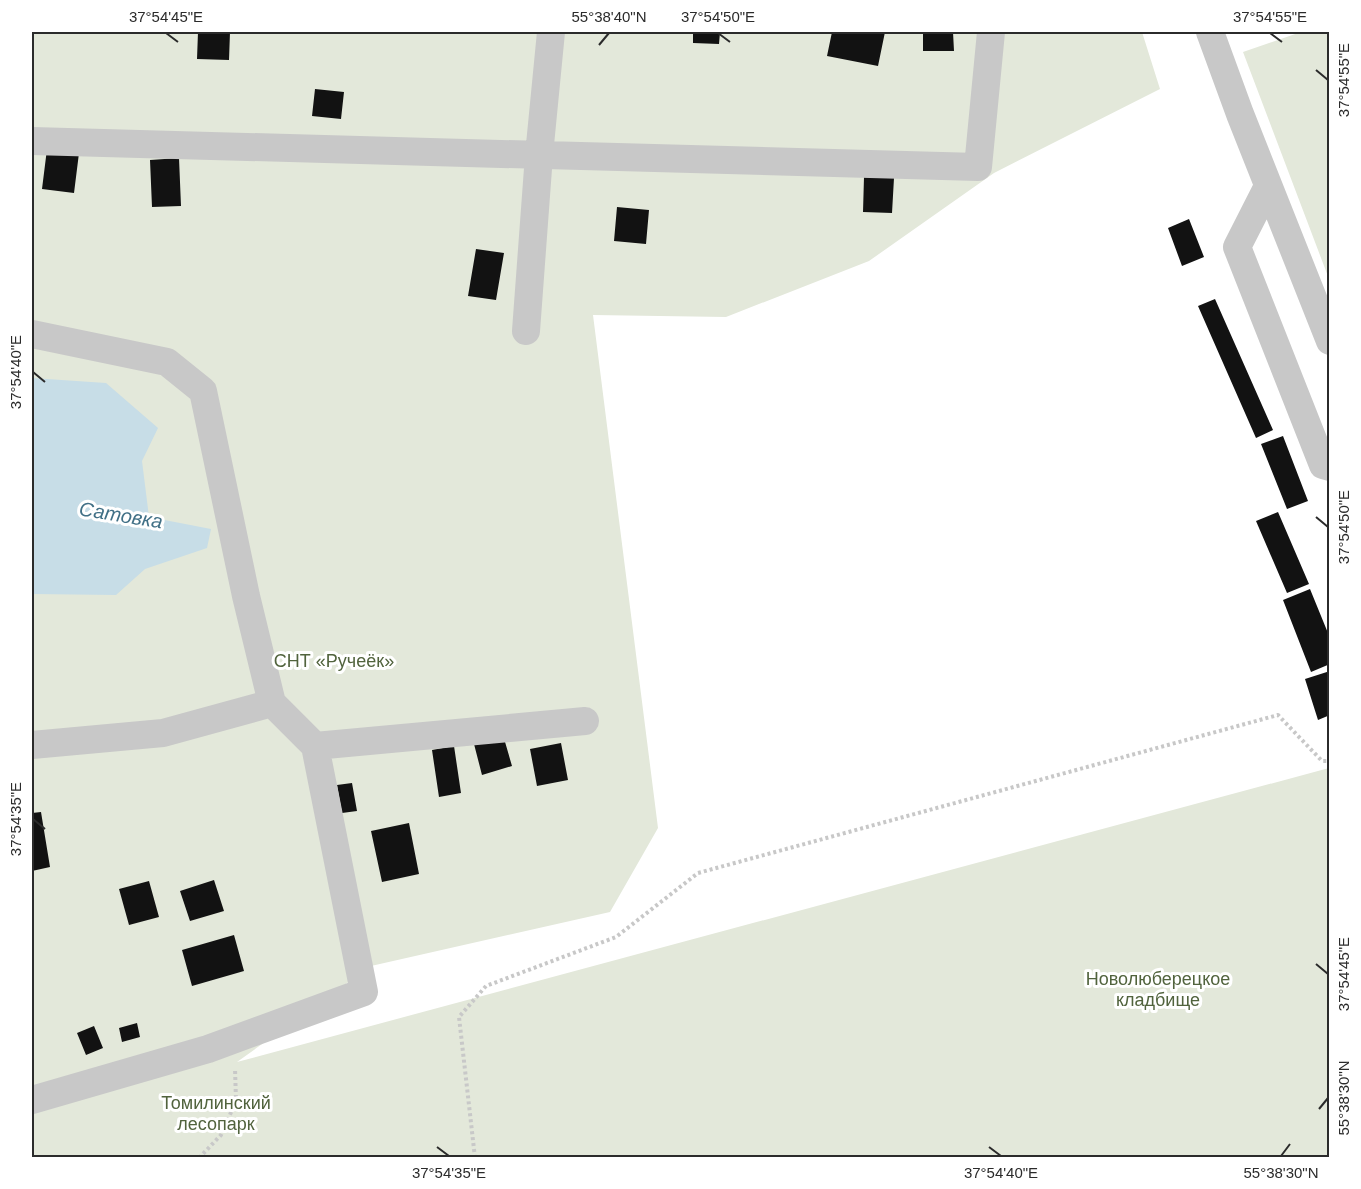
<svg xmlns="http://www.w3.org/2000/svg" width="1361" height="1189" font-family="Helvetica,sans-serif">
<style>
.green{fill:#e3e8da}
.water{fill:#c7dde7}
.building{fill:#121212}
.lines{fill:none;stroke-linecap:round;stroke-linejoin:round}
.path{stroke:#c8c8c8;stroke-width:4;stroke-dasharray:3 3;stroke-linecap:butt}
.minor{stroke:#c8c8c8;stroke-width:28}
.ticks{fill:none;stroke:#2b2b2b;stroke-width:2}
.labels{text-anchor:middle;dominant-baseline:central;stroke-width:6;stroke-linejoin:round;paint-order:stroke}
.park-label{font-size:18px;fill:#51633d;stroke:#fff}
.water-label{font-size:20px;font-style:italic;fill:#417086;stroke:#fff}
.neatline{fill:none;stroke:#2b2b2b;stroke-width:2}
.ticks-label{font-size:15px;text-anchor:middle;fill:#2b2b2b}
</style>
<rect width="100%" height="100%" fill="#fff"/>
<path class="green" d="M 32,32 L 1142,32 L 1160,89 L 994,173 L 869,261 L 726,317 L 593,315 L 658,828 L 610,912 L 371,966 L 237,1062 L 1329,768 L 1329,1157 L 32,1157 Z
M 1301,32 L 1329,32 L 1329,279 L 1243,52 Z"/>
<path class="water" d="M 32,378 L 106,383 L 158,428 L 142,461 L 149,517 L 211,529 L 207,548 L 145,569 L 116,595 L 32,594 Z"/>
<path class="building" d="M 198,32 L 230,32 L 229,60 L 197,59 Z
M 693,32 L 720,32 L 719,44 L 693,43 Z
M 832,32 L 885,32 L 878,66 L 827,56 Z
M 923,32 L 953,32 L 954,51 L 923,51 Z
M 315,89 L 344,92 L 341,119 L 312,116 Z
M 48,141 L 80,145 L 74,193 L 42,189 Z
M 179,158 L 181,206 L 152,207 L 150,160 Z
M 864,177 L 894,178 L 892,213 L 863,212 Z
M 617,207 L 649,210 L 646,244 L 614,241 Z
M 1189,219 L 1204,257 L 1182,266 L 1168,228 Z
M 476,249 L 504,253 L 496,300 L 468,296 Z
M 1215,299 L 1273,430 L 1256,438 L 1198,306 Z
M 1283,436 L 1308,501 L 1287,509 L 1261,444 Z
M 1278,512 L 1309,584 L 1287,593 L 1256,521 Z
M 1310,589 L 1330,638 L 1330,664 L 1311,672 L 1283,600 Z
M 1330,671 L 1330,715 L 1318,720 L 1305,679 Z
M 503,735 L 512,766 L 482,775 L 474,744 Z
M 561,743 L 568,780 L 537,786 L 530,749 Z
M 454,746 L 461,793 L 439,797 L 432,750 Z
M 352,783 L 357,811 L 342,813 L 337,785 Z
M 41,812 L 50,867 L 32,871 L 32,813 Z
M 409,823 L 419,874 L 382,882 L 371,831 Z
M 214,880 L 224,911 L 190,921 L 180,891 Z
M 149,881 L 159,917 L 129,925 L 119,889 Z
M 234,935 L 244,971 L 192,986 L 182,950 Z
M 137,1023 L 140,1037 L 122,1042 L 119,1028 Z
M 94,1026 L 103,1048 L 86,1055 L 77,1033 Z"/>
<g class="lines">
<path class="path" d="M 199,1158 L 221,1135 L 236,1101 L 235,1068
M 475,1158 L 459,1017 L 486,986 L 616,937 L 698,873 L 1278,715 L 1322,761 L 1330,761"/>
<path class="minor" d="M 1210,32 L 1240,114 L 1330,341
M 32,141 L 978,167 L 991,32
M 1268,186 L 1237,247 L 1323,465 L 1330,467
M 526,331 L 539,155 L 551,32
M 32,334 L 167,362 L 203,391 L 246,596 L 272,703 L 163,733 L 32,745
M 315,746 L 585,721
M 32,1100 L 208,1049 L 364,992 L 315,746 L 272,703"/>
</g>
<path class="ticks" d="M 166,33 L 178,42M 718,33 L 730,42M 1270,33 L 1282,42M 599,45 L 609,33M 1316,70 L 1328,80M 33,372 L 45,382M 1316,517 L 1328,527M 33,819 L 45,829M 1316,964 L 1328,974M 1319,1109 L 1328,1098M 437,1147 L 449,1156M 989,1147 L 1001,1156M 1281,1156 L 1290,1144"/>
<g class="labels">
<g class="park-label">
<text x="334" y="661">СНТ «Ручеёк»</text>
<text x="1158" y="979">Новолюберецкое<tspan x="1158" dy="21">кладбище</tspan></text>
<text x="216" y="1103">Томилинский<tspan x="216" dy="21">лесопарк</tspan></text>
</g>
<g class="water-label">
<text transform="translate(121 515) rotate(9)">Сатовка</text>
</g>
</g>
<rect width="1361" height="1189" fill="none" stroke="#ffffff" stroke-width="66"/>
<rect x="33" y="33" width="1295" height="1123" class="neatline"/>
<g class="ticks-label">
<text x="166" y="22">37°54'45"E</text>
<text x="609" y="22">55°38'40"N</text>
<text x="718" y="22">37°54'50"E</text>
<text x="1270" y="22">37°54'55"E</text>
<text transform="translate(1344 80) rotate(-90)" y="5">37°54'55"E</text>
<text transform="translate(16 372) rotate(-90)" y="5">37°54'40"E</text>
<text transform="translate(1344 527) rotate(-90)" y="5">37°54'50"E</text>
<text transform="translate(16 819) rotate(-90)" y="5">37°54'35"E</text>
<text transform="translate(1344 974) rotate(-90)" y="5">37°54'45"E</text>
<text transform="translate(1344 1098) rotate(-90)" y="5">55°38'30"N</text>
<text x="449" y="1178">37°54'35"E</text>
<text x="1001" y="1178">37°54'40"E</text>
<text x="1281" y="1178">55°38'30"N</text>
</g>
</svg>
